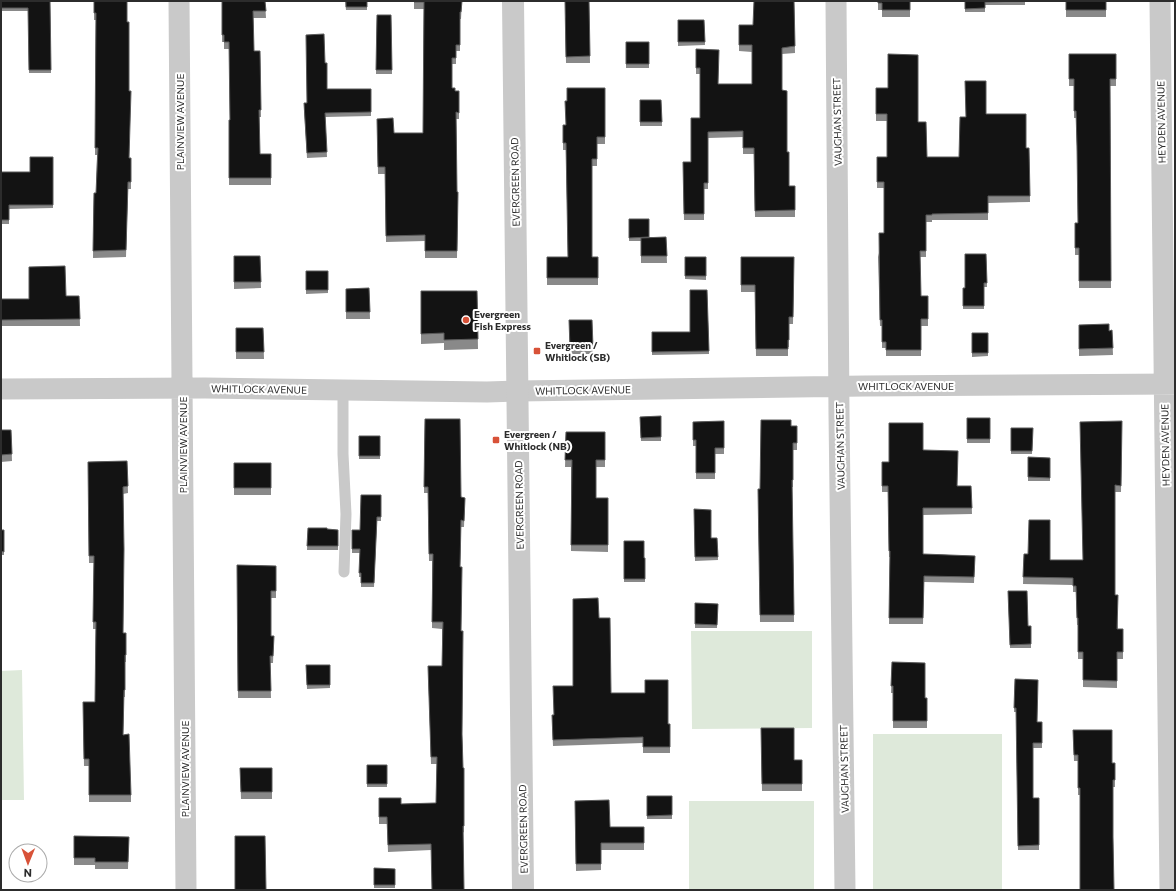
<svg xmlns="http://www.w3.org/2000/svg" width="1176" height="891" font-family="Commissioner,sans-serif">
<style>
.green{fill:#dee9da}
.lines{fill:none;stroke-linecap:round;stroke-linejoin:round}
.service{stroke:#c9c9c9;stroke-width:11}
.minor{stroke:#c9c9c9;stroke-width:21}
.tertiary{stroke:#c9c9c9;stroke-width:22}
.wall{fill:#898989}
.building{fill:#131313;stroke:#5a5a5a}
.poi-dot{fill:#d85238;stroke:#fff;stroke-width:1.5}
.labels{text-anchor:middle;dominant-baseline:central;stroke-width:4;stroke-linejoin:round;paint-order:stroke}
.street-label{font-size:10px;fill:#2c2c2c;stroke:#fff}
.poi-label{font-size:10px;font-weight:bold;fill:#2c2c2c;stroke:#fff;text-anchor:start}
</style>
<rect width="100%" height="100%" fill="#fff"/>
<path class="green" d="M 691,631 L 812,631 L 812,728 L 692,729 Z
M 22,670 L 24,800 L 1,800 L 1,671 Z
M 873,734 L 1002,734 L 1002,890 L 873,890 Z
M 689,801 L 814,801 L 814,890 L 689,890 Z"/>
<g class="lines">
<path class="service" d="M 343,390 L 343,454 L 346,514 L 344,572"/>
<path class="minor" d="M 179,1 L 186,890
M 836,1 L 839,414 L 845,890
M 1160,1 L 1170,890
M 1,389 L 205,388 L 487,392 L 518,391 L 865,386 L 1175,384"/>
<path class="tertiary" d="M 513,1 L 523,890"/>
</g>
<path class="wall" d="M 1,1 L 50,1 L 51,73 L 29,73 L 28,11 L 1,11 Z
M 94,1 L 127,22 L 129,158 L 131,158 L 131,189 L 128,189 L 126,257 L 93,258 L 94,193 L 96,193 L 97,155 L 95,155 L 96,20 L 94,20 Z
M 222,1 L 265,1 L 266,18 L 253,18 L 254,51 L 260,51 L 261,117 L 259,117 L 260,154 L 271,154 L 271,185 L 229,185 L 229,120 L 230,120 L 229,49 L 224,49 L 224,42 L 222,42 Z
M 345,1 L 367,1 L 367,10 L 346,10 Z
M 414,1 L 462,1 L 461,19 L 460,19 L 460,51 L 456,51 L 456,64 L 452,64 L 452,88 L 455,91 L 459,91 L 459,119 L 456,119 L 457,192 L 458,192 L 457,258 L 425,258 L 425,241 L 386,242 L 385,174 L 378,174 L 377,119 L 394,133 L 423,133 L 424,9 L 414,9 Z
M 589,1 L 590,63 L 566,63 L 565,18 Z
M 794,1 L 795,53 L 782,54 L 782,90 L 787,152 L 789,186 L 795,186 L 795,217 L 755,217 L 754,154 L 743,154 L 743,137 L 708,138 L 708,189 L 704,189 L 704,220 L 684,220 L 683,162 L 691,162 L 700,118 L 700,74 L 696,74 L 696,49 L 718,84 L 752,84 L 752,52 L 739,51 L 739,25 L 753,25 Z
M 878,1 L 910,1 L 910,17 L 882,17 L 882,10 L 878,10 Z
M 965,1 L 1025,1 L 1025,5 L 985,5 L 985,12 L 965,12 Z
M 1066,1 L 1106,1 L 1106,17 L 1066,17 Z
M 377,15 L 391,15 L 392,74 L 376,74 Z
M 678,20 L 704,20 L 705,45 L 678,46 Z
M 626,42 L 649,42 L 649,68 L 626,68 Z
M 1069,54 L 1116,54 L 1116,86 L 1110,86 L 1111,288 L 1079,288 L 1079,255 L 1075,255 L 1075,223 L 1078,223 L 1077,152 L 1076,118 L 1074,118 L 1074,86 L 1069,86 Z
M 325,63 L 327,89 L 371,89 L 371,116 L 325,117 L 327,157 L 307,158 L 304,108 Z
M 605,88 L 605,144 L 597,144 L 597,166 L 592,166 L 592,257 L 598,257 L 598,285 L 547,285 L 547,257 L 568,257 L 566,150 L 563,150 L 563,125 L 566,125 L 567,101 Z
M 876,88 L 918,122 L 927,157 L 959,157 L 966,117 L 986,114 L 1026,148 L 1029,148 L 1030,202 L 988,203 L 988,220 L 932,220 L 932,222 L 926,222 L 926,257 L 920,257 L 921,296 L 928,296 L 928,326 L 921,326 L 921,356 L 886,356 L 886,348 L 882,348 L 882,326 L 880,326 L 878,257 L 884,233 L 884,188 L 877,188 L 877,157 L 887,157 L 887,121 L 876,121 Z
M 640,100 L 661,100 L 662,126 L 640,126 Z
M 53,157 L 53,208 L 9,209 L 9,224 L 1,224 L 1,172 L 30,172 Z
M 629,219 L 649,237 L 666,237 L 667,263 L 641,263 L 641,241 L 629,241 Z
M 986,254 L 987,287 L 984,287 L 984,309 L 963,309 L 963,288 L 965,288 Z
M 234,256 L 260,256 L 261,288 L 234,289 Z
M 685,257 L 706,257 L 706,280 L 685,279 Z
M 741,257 L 794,257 L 793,324 L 789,324 L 789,347 L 788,347 L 788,356 L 756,356 L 755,292 L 741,292 Z
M 306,271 L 328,271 L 328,293 L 306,294 Z
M 369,288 L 370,319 L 346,319 L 346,289 Z
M 707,290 L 709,354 L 652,355 L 652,332 L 690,332 Z
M 421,291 L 477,291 L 478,349 L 444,350 L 444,343 L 421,344 Z
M 66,296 L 79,296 L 80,326 L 1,326 L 1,299 L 29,299 Z
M 569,320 L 592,320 L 593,354 L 570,354 Z
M 1079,325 L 1109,331 L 1112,330 L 1113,355 L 1079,356 Z
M 236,328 L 263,328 L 264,359 L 236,359 Z
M 972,333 L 988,333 L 988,356 L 972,357 Z
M 661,416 L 661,441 L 641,441 L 640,417 Z
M 967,418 L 990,418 L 990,443 L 967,443 Z
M 425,419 L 461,497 L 465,498 L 464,527 L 461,527 L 460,567 L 462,736 L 463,768 L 464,768 L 464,832 L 431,850 L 388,852 L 387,824 L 379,824 L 379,798 L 401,804 L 436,803 L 437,764 L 431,764 L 428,666 L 442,666 L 442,629 L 432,628 L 432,561 L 429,561 L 428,493 L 424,493 Z
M 724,421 L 724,454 L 715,454 L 715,479 L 696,479 L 696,446 L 693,446 L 693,422 Z
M 1122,421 L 1121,492 L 1115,492 L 1115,595 L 1118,629 L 1123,629 L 1123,659 L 1117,659 L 1117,688 L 1083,687 L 1083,659 L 1078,659 L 1078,625 L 1077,625 L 1076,592 L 1073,592 L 1073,585 L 1023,584 L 1024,554 L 1050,560 L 1083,560 Z
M 797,426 L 797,450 L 793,450 L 793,487 L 792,487 L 794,622 L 760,622 L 758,489 L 760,489 Z
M 1011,428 L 1033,428 L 1032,454 L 1011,454 Z
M 1,430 L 11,430 L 12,461 L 1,462 Z
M 566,432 L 605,432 L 605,467 L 596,467 L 596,498 L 608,498 L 608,552 L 571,551 L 571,467 L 565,467 Z
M 359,436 L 380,436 L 380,459 L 359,459 Z
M 923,450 L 958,486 L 971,486 L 972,514 L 923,515 L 923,554 L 975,556 L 974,583 L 924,582 L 923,624 L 889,624 L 890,557 L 889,557 L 888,492 L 882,492 L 882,486 L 889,462 Z
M 1028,457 L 1050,458 L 1050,481 L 1028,481 Z
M 127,461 L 128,493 L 123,494 L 123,633 L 126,633 L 126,662 L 125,662 L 125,697 L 124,697 L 123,735 L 131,795 L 131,802 L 89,802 L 89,766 L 84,766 L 83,702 L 95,702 L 96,629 L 93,629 L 94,563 L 89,563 L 88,462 Z
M 234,463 L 271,463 L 271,495 L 234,495 Z
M 381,495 L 381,521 L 377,521 L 374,587 L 361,587 L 361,577 L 359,577 L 360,553 L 352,553 L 352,530 L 360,530 Z
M 694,509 L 711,538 L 717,538 L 718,560 L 695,561 Z
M 308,528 L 338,530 L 338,550 L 307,550 Z
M 1,530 L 4,530 L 4,555 L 1,555 Z
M 624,541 L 644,558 L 645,558 L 645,582 L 624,582 Z
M 237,565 L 276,566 L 276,598 L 271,598 L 271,636 L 274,636 L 273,663 L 270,663 L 271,698 L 238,698 Z
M 1008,591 L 1028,626 L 1031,626 L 1031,648 L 1010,648 Z
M 695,603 L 718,604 L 717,628 L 695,628 Z
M 599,618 L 611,693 L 668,724 L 670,724 L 670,753 L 643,753 L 643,743 L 553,746 L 552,721 L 554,715 L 573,686 Z
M 892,662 L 925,698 L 927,698 L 927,728 L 893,728 L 893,693 L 891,693 Z
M 306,665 L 330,665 L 330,688 L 307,689 Z
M 1015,679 L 1037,722 L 1042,722 L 1042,748 L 1033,748 L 1033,798 L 1039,798 L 1039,850 L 1018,850 L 1016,712 L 1014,712 Z
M 761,728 L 794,760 L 802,760 L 802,791 L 762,791 Z
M 1073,730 L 1112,763 L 1115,780 L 1115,787 L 1113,787 L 1113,839 L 1080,795 L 1078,795 L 1078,761 L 1074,761 Z
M 367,765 L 387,765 L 387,787 L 367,787 Z
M 240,768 L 272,768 L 272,799 L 241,799 Z
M 647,796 L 672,796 L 672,819 L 647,819 Z
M 575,801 L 610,827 L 644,827 L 644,850 L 601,850 L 601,870 L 576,871 Z
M 74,836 L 129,837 L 128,869 L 95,869 L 95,865 L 74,865 Z
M 374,868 L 395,869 L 395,888 L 374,888 Z"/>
<path class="building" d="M 1,1 L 50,1 L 51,70 L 29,70 L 28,8 L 1,8 Z
M 94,1 L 127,1 L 127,22 L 129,22 L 129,91 L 131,91 L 129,158 L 131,158 L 131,182 L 128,182 L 126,250 L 93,251 L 94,193 L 96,193 L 98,148 L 95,148 L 96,13 L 94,13 Z
M 222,1 L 265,1 L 266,11 L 253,11 L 254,51 L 260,51 L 261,110 L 259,110 L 260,154 L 271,154 L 271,178 L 229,178 L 229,120 L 230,120 L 229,42 L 224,42 L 224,35 L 222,35 Z
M 346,1 L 367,1 L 367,7 L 346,7 Z
M 414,1 L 462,1 L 461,12 L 460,12 L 460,45 L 456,45 L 456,58 L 452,58 L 452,88 L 455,88 L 455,91 L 459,91 L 459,113 L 456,112 L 457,192 L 458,192 L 457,251 L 425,251 L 425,235 L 386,236 L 385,167 L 378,167 L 377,119 L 393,118 L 394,133 L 423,133 L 424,2 L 414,2 Z
M 565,1 L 589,1 L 590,56 L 566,57 Z
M 754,1 L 794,1 L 795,46 L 782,48 L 782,90 L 787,91 L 787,152 L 789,152 L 789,186 L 795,186 L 795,210 L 755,211 L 754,148 L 743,148 L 743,131 L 708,132 L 708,183 L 704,183 L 704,214 L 684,214 L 683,162 L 691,162 L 691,118 L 700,118 L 700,68 L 696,68 L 696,49 L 719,50 L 718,84 L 752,84 L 752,45 L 739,45 L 739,25 L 753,25 Z
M 878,1 L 910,1 L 910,10 L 882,10 L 882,3 L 878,3 Z
M 965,1 L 1025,1 L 985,2 L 985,8 L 965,9 Z
M 1066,1 L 1106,1 L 1106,10 L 1066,10 Z
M 377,15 L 391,15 L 392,70 L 376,70 Z
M 678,20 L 704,20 L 705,42 L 678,42 Z
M 324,34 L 325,63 L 327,63 L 327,89 L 371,89 L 371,112 L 325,113 L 327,152 L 307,153 L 304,103 L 307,103 L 306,35 Z
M 626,42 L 649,42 L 649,64 L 626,64 Z
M 888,54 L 918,55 L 918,122 L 926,122 L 927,157 L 959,157 L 960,117 L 966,117 L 965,81 L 986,81 L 986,114 L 1026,114 L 1026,148 L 1029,148 L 1030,196 L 988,196 L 988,213 L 932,214 L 932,215 L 926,215 L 926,251 L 920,251 L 921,296 L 928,296 L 928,319 L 921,319 L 921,350 L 886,350 L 886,342 L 882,342 L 882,320 L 880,320 L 879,233 L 884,233 L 884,182 L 877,182 L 877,157 L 887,157 L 887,114 L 876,114 L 876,88 L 888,88 Z
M 1069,54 L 1116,54 L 1116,79 L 1110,79 L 1111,281 L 1079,281 L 1079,248 L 1075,248 L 1075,223 L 1078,223 L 1077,146 L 1076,111 L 1074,111 L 1074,79 L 1069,79 Z
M 567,88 L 605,88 L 605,137 L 597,137 L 597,159 L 592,159 L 592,257 L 598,257 L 598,278 L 547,278 L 547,257 L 568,257 L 566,143 L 563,143 L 563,125 L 566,125 L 565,101 L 567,101 Z
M 640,100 L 661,100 L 662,122 L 640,122 Z
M 30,157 L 53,157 L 53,205 L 9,205 L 9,220 L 1,220 L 1,172 L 30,172 Z
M 629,219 L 649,219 L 649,237 L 629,238 Z
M 666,237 L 667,256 L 641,256 L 641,238 Z
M 965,254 L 986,254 L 987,283 L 984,283 L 984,306 L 963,306 L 963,288 L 965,288 Z
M 234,256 L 260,256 L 261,282 L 234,282 Z
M 685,257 L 706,257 L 706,276 L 685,276 Z
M 741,257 L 794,257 L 793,317 L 789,317 L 789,340 L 788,340 L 788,349 L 756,349 L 755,285 L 741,285 Z
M 65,266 L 66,296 L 79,296 L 80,319 L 1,320 L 1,299 L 29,299 L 29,267 Z
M 306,271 L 328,271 L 328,290 L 306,290 Z
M 369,288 L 370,312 L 346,312 L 346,289 Z
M 690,290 L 707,290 L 709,351 L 652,352 L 652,332 L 690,332 Z
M 421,291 L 477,291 L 478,339 L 444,340 L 444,333 L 421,334 Z
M 569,320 L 592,320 L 593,347 L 570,348 Z
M 1109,324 L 1109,331 L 1112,330 L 1113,348 L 1079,349 L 1079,325 Z
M 236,328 L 263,328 L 264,352 L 236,352 Z
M 972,333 L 988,333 L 988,353 L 972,353 Z
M 661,416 L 661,437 L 641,438 L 640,417 Z
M 967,418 L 990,418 L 990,439 L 967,439 Z
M 425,419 L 460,419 L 461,497 L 465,498 L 464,521 L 461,520 L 460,567 L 462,567 L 461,631 L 463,631 L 462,734 L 463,768 L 464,768 L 464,826 L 463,826 L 464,890 L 432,890 L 431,844 L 388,845 L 387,817 L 379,817 L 379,798 L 401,798 L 401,804 L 436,803 L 437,757 L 431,757 L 428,666 L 442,666 L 443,622 L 432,622 L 433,554 L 429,554 L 428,487 L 424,487 Z
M 761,420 L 791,420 L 791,426 L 797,426 L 797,443 L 793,443 L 793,480 L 792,480 L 794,615 L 760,615 L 758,489 L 760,489 Z
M 724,421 L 724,448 L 715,448 L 715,473 L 696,473 L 696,440 L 693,440 L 693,422 Z
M 1122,421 L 1121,486 L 1115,485 L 1115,595 L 1118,595 L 1117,629 L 1123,629 L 1123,652 L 1117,652 L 1117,681 L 1083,680 L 1083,652 L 1078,652 L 1078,618 L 1077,618 L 1076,586 L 1073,586 L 1073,578 L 1023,577 L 1024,554 L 1028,554 L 1029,520 L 1050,520 L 1050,560 L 1083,560 L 1080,422 Z
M 889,423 L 923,423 L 923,450 L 958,451 L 957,486 L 971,486 L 972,508 L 923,508 L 923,554 L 975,556 L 974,577 L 924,576 L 923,618 L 889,618 L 890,551 L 889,551 L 888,486 L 882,486 L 882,462 L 889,462 Z
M 1011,428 L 1033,428 L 1032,451 L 1011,451 Z
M 1,430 L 11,430 L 12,454 L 1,455 Z
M 566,432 L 605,432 L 605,460 L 596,460 L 596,498 L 608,498 L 608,545 L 571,545 L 572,460 L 565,460 Z
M 359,436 L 380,436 L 380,456 L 359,456 Z
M 1028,457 L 1050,458 L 1050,478 L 1028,477 Z
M 127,461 L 128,486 L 123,487 L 124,549 L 123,633 L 126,633 L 126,655 L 125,655 L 125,690 L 124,690 L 123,735 L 129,734 L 131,795 L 89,795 L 89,759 L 84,759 L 83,702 L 95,702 L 96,622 L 93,622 L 94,556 L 89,556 L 88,462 Z
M 234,463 L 271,463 L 271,488 L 234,488 Z
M 361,495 L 381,495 L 381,517 L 377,517 L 374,583 L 361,583 L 361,573 L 359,573 L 360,549 L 352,549 L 352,530 L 360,530 Z
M 694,509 L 711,510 L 711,538 L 717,538 L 718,557 L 695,557 Z
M 308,528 L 327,528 L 327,529 L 338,530 L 338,546 L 307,546 Z
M 1,530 L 4,530 L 4,552 L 1,551 Z
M 624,541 L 644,541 L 644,558 L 645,558 L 645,579 L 624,579 Z
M 237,565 L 276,566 L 276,591 L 271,591 L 271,636 L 274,636 L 273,656 L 270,656 L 271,691 L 238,691 Z
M 1008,591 L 1027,591 L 1028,626 L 1031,626 L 1031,644 L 1010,645 Z
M 598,598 L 599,618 L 610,618 L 611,693 L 645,693 L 645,680 L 668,680 L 668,724 L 670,724 L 670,747 L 643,747 L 643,737 L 553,740 L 552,715 L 554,715 L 553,686 L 573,686 L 573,599 Z
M 695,603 L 718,604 L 717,625 L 695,624 Z
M 892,662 L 925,663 L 925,698 L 927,698 L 927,721 L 893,721 L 893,686 L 891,686 Z
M 306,665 L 330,665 L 330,685 L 307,685 Z
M 1015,679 L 1038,680 L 1037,722 L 1042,722 L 1042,743 L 1033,743 L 1033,798 L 1039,798 L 1039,845 L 1018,846 L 1016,708 L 1014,708 Z
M 761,728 L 794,728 L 794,760 L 802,760 L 802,784 L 762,784 Z
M 1073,730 L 1112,730 L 1112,763 L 1115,763 L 1115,780 L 1113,780 L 1113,837 L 1114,890 L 1080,890 L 1080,788 L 1078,788 L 1078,755 L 1074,755 Z
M 367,765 L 387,765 L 387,784 L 367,784 Z
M 240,768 L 272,768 L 272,792 L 241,792 Z
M 647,796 L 672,796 L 672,815 L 647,816 Z
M 609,800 L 610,827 L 644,827 L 644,843 L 601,843 L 601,864 L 576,864 L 575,801 Z
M 74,836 L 129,837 L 128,862 L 95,862 L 95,858 L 74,858 Z
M 235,836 L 265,836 L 266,890 L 235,890 Z
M 374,868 L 395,869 L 395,885 L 374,885 Z"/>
<g class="poi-dot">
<circle cx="466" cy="320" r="4"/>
<rect x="533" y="347" width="8" height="8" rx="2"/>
<rect x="492" y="436" width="8" height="8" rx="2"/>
</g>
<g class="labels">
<g class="street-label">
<text transform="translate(180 122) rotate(-90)">PLAINVIEW AVENUE</text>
<text transform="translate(837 122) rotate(-91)">VAUGHAN STREET</text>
<text transform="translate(1161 122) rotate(-91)">HEYDEN AVENUE</text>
<text transform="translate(515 182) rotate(-91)">EVERGREEN ROAD</text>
<text x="906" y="386">WHITLOCK AVENUE</text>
<text transform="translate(259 389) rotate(1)">WHITLOCK AVENUE</text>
<text transform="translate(583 390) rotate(-1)">WHITLOCK AVENUE</text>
<text transform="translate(183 445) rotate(-90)">PLAINVIEW AVENUE</text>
<text transform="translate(1165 445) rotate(-91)">HEYDEN AVENUE</text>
<text transform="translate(840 446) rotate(-91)">VAUGHAN STREET</text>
<text transform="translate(519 505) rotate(-91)">EVERGREEN ROAD</text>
<text transform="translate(185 769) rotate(-90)">PLAINVIEW AVENUE</text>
<text transform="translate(844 769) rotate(-91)">VAUGHAN STREET</text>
<text transform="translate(523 829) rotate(-91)">EVERGREEN ROAD</text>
</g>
<g class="poi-label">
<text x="474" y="314">Evergreen<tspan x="474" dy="12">Fish Express</tspan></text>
<text x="545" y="345">Evergreen /<tspan x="545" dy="12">Whitlock (SB)</tspan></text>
<text x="504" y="434">Evergreen /<tspan x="504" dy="12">Whitlock (NB)</tspan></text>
</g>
</g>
<rect width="1176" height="891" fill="none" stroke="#2c2c2c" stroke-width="4"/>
<g transform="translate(28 863) rotate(181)"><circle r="19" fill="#ffffff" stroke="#ababab"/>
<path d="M0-3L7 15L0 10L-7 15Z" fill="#d85238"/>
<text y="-6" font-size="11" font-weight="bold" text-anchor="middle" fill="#2c2c2c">N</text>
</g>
</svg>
